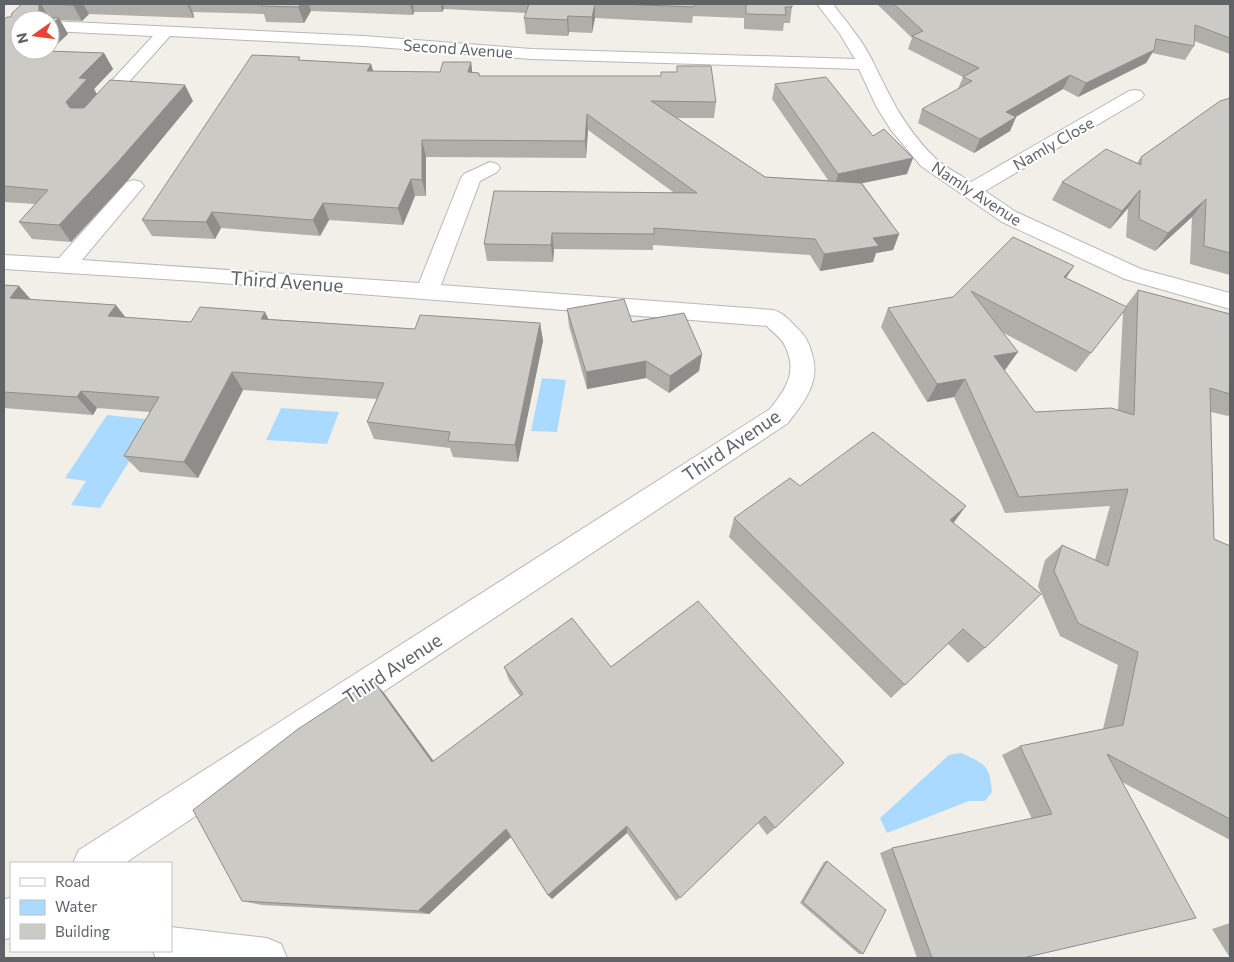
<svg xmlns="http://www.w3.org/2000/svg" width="1234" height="962" font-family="Commissioner,sans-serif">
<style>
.water{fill:#aadaff}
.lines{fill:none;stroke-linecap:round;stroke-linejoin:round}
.minor-casing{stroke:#b5b8bc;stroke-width:2}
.minor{fill:#fff;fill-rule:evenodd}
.wall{fill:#afaea9;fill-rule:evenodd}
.shaded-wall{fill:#8f8d8a}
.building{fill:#cccac5;stroke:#8f8d8a}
.labels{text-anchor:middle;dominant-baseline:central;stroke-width:4;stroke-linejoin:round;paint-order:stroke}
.far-street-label{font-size:16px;fill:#5f6368;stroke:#fff}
.street-label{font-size:19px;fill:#5f6368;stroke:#fff}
</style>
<rect width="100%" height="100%" fill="#f1efe8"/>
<path class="water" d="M 542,378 L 566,380 L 557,432 L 531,431 Z
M 281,408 L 339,412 L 327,444 L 266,440 Z
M 107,415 L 155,420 L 100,508 L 71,505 L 86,481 L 65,478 Z
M 961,753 C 985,764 990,765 992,792 L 985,801 L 969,801 L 887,833 L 880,818 L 949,755 Z"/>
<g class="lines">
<g class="minor-casing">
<path id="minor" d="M 817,4 L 833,4 C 847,23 864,42 874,64 C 891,99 905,128 933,156 C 944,167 959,174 971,182 L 1129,91 L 1135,90 L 1141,91 L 1144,95 L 1141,99 L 985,191 L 1016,212 L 1141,269 L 1230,293 L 1230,309 L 1125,279 L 1002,222 L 921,166 L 891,130 L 876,106 L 859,69 L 532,59 L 364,46 L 170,36 L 102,112 L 96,113 L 90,112 L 87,108 L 90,104 L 153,36 L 50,31 L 50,21 L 364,36 L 532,49 L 855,59 L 840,34 Z
M 490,162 L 497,164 L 500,168 L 497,172 L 480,181 L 441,285 L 773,310 C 784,313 789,320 797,328 C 806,336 809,343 812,354 C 821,382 804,402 788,423 L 125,863 L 73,863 L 79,850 L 770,409 C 786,389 798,372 785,346 C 782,338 772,332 767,326 L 195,281 L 4,269 L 4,255 L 59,258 L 127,182 L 134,180 L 141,182 L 144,186 L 82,260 L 419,283 L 461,178 L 464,174 Z
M 11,897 L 11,937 L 4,940 L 4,900 Z
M 171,927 L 267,938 L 281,944 L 287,958 L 156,958 L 153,951 L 171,951 Z"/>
</g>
<use href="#minor" class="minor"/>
</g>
<path class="wall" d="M 22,4 L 792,4 L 792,7 L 790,23 L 784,23 L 783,31 L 744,29 L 744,18 L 693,16 L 692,23 L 595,18 L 592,33 L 569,32 L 568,36 L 526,34 L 524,18 L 526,13 L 444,9 L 442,12 L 414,12 L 413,15 L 311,11 L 304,23 L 266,22 L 264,14 L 193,12 L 194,16 L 194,18 L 89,14 L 82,21 L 60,20 L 68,34 L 50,51 L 104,53 L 113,69 L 94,89 L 97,94 L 193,101 L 128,180 L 71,242 L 32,239 L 19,222 L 35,204 L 4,202 L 4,20 L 11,17 Z
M 877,4 L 1230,4 L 1230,54 L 1194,41 L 1194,46 L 1185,60 L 1152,53 L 1146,63 L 1078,97 L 1063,89 L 1016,117 L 1010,131 L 974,153 L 918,123 L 922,109 L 958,89 L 963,77 L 908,49 L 912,38 Z
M 301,60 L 371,64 L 373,71 L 440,72 L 471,62 L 472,72 L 480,76 L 660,76 L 677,72 L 677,66 L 716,102 L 714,118 L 677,118 L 765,177 L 828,180 L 772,99 L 775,84 L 873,136 L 907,174 L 862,183 L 899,234 L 893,250 L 876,253 L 873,262 L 820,271 L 810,255 L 653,245 L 653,250 L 554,249 L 553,262 L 487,261 L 484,244 L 673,192 L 588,130 L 586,158 L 426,157 L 426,196 L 415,196 L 403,225 L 329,220 L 320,236 L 221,228 L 215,239 L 152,236 L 142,220 Z
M 1230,98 L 1230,275 L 1190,264 L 1192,217 L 1155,251 L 1126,237 L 1128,208 L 1110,229 L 1052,200 L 1062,182 L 1137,163 L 1141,157 Z
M 1074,266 L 1066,278 L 1125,307 L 1138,290 L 1230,314 L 1230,414 L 1228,416 L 1211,412 L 1214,539 L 1230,546 L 1230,840 L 1122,782 L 1023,958 L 917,958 L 880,853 L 892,848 L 1032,819 L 1002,755 L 1020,746 L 1103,729 L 1118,665 L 1060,636 L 1038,586 L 1045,560 L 1062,545 L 1095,560 L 1110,506 L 1005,513 L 954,397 L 927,402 L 881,327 L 888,308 L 953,297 ZM 1123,312 L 1118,410 L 1035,412 L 1004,371 L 1005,370 L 1002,332 L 1076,372 Z
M 4,285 L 31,299 L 126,318 L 191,322 L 269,319 L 415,329 L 540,323 L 543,341 L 518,462 L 453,457 L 450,448 L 374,439 L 367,422 L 377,399 L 243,390 L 198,478 L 140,472 L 124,456 L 150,412 L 97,408 L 93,415 L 4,408 Z
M 567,309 L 632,322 L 702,354 L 699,371 L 669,393 L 646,378 L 587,389 L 569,326 Z
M 800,486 L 985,648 L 968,663 L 948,644 L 891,698 L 729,537 L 734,518 Z
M 698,601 L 775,828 L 767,835 L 758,823 L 676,901 L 627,833 L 552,899 L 548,895 L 511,837 L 429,914 L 262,905 L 242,901 L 384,693 L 434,761 L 520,696 L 509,680 L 504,667 L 611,667 Z
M 827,861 L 863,954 L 859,954 L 800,903 L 824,862 Z
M 1230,923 L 1230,958 L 1212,929 Z"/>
<path class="shaded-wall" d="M 41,4 L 50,19 L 39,17 L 39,5 Z
M 75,4 L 83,4 L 89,14 L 82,21 L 73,5 Z
M 187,4 L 189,4 L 194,16 L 194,18 Z
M 301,4 L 309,4 L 311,11 L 304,23 L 298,7 Z
M 410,4 L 413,4 L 414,12 L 413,15 Z
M 441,4 L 443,4 L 444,9 L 442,12 Z
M 595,4 L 595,18 L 592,33 L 592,17 Z
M 568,16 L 569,32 L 568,36 L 567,20 Z
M 59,18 L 68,34 L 34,65 L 24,50 L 50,50 L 50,26 Z
M 1154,50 L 1146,63 L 1078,97 L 1086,83 Z
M 104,53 L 113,69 L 94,89 L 97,95 L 76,118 L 66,102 L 79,78 Z
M 471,62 L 473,78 L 468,72 Z
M 371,64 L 376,80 L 367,71 Z
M 1070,75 L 1063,89 L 1000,126 L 1006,112 Z
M 185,85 L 193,101 L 128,180 L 71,242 L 59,225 Z
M 587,114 L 588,130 L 586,158 L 585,141 Z
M 1016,117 L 1010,131 L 974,153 L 980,139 Z
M 422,140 L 426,157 L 426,196 L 422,180 Z
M 913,158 L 907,174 L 834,189 L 838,174 Z
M 411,179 L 415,196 L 403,225 L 398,208 Z
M 1140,190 L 1128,208 L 1110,229 L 1122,211 Z
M 1206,199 L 1192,217 L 1155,251 L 1168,233 Z
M 323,203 L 329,220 L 320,236 L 313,220 Z
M 212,212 L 221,228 L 215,239 L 206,222 Z
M 552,233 L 554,249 L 553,262 L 551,245 Z
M 899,234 L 893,250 L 876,253 L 873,262 L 820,271 L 824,254 L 873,238 Z
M 1074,266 L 1061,285 L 1064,277 Z
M 19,286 L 35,304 L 10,298 Z
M 116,305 L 130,323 L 108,316 Z
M 265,312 L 274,330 L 261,319 Z
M 540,323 L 543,341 L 518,462 L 515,445 Z
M 1018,352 L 1005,370 L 982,375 L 994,356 Z
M 702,354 L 699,371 L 669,393 L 670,376 Z
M 646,361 L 646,378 L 587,389 L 586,372 Z
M 232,372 L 243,390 L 198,478 L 184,462 Z
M 965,379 L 954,397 L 927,402 L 937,384 Z
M 81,391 L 97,408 L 93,415 L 77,397 Z
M 966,506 L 952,525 L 950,520 Z
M 373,680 L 384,693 L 441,772 L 432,762 Z
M 627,826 L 627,833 L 552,899 L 548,895 Z
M 506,829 L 512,836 L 429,914 L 418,911 Z"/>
<path class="building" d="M 22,4 L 40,4 L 39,5 L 39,17 L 59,18 L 50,26 L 50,20 L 20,20 L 20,50 L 104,53 L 79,78 L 87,79 L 66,102 L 70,108 L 84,108 L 110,80 L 185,85 L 117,163 L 59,225 L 19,222 L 48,190 L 4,186 L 4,20 L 7,17 L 11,17 L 12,13 Z
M 45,4 L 75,4 L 73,5 Z
M 262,4 L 301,4 L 298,7 L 261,6 Z
M 529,4 L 595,4 L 592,17 L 568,16 L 567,20 L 524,18 Z
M 619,4 L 694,4 L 694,7 Z
M 746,4 L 792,4 L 792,7 L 785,7 L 786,15 L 746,14 Z
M 894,4 L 1230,4 L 1230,38 L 1195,25 L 1194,46 L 1156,39 L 1154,50 L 1086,83 L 1070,75 L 1006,112 L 1016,117 L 980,139 L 922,109 L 972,81 L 963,77 L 979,68 L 912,36 L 923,31 Z
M 252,55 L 300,57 L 298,60 L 371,64 L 367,71 L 440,72 L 443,62 L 471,62 L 468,72 L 479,73 L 479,76 L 661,76 L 661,72 L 677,72 L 677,66 L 711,66 L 716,102 L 651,101 L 765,177 L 861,183 L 899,234 L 873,238 L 879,246 L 824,254 L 815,239 L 654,228 L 654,234 L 552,233 L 551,245 L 484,244 L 494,191 L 697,193 L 587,114 L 585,141 L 422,140 L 422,180 L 411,179 L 398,208 L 323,203 L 313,220 L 212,212 L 206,222 L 142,220 Z
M 826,77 L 873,136 L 884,129 L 913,158 L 838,174 L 775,84 Z
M 1230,98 L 1230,253 L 1204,246 L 1206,199 L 1168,233 L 1139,219 L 1140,190 L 1122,211 L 1062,182 L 1106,149 L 1141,165 L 1141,157 L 1220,101 Z
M 1013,237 L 1074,266 L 1064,277 L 1127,307 L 1091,353 L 971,291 L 1018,352 L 994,356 L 1035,412 L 1111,408 L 1134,415 L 1138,290 L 1230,314 L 1230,394 L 1210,388 L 1214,539 L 1230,546 L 1230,819 L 1107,754 L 1196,918 L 1023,958 L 932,958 L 892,848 L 1052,814 L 1020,746 L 1123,725 L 1138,652 L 1078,623 L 1054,571 L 1062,545 L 1108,566 L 1128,489 L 1019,497 L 965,379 L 937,384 L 888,308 L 953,297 Z
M 4,285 L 19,286 L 10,298 L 116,305 L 108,316 L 191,322 L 200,307 L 265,312 L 261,319 L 415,329 L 420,315 L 540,323 L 515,445 L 448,441 L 450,432 L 367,422 L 384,383 L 232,372 L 184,462 L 124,456 L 159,397 L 81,391 L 77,397 L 4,392 L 4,338 L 5,337 L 4,337 Z
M 624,299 L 632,322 L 684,313 L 702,354 L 670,376 L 646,361 L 586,372 L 567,309 Z
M 873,432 L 966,506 L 950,520 L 1041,594 L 985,648 L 963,629 L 905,685 L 734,518 L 790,478 L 800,486 Z
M 698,601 L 844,763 L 775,828 L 765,816 L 680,898 L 627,826 L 548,895 L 506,829 L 418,911 L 242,901 L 193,810 L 298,729 L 373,680 L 432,762 L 523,694 L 504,667 L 572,618 L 611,667 Z
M 827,861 L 886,910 L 863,954 L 803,902 Z"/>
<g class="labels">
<g class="far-street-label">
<text transform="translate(458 48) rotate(4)">Second Avenue</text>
<text transform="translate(1053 143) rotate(-30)">Namly Close</text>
<text transform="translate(977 193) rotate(33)">Namly Avenue</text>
</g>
<g class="street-label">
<text transform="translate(287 281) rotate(4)">Third Avenue</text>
<text transform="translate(731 445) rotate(-34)">Third Avenue</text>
<text transform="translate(392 668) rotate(-33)">Third Avenue</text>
</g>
</g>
<rect width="1234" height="962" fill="none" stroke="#5f6368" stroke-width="10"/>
<rect x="10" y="862" width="162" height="90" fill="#ffffff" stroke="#bfc1c3"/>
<rect x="20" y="878" width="25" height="8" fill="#ffffff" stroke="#bfc1c3"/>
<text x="55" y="887" font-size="15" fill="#5f6368">Road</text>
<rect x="20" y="900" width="25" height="15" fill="#aadaff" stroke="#bfc1c3"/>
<text x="55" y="912" font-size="15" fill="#5f6368">Water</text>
<rect x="20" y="924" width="25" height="15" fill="#cccac5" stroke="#bfc1c3"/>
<text x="55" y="937" font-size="15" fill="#5f6368">Building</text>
<g transform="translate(35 35) rotate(256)"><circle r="24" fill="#ffffff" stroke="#bfc1c3"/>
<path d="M0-4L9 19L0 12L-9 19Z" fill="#ea4335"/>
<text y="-8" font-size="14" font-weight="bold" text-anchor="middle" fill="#5f6368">N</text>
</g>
</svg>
